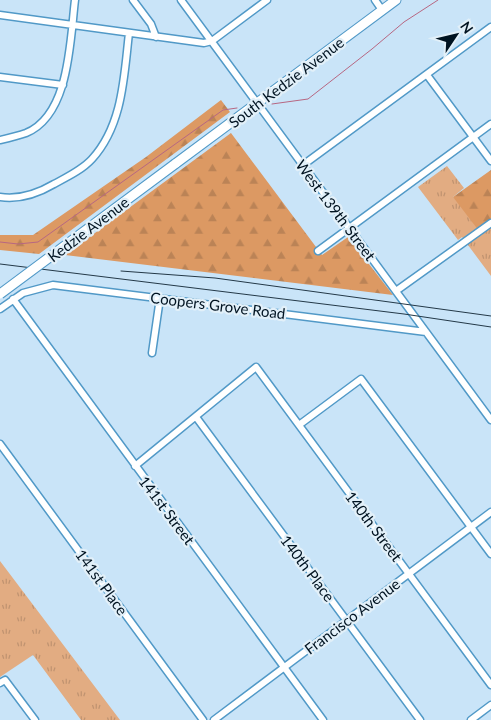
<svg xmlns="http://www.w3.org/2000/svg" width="491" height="720" font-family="Lato,sans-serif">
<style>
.grass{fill:url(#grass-tufts)}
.forest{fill:url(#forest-firs)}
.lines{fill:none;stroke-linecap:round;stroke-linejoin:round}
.stream{stroke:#b76782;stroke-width:1}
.minor-casing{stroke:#5199c7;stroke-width:9}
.secondary-casing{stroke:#5199c7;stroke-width:11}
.minor{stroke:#fff;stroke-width:6}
.secondary{stroke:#fff;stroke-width:9}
.rail{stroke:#233847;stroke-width:1}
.secondary-bridge-casing{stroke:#5199c7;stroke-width:11;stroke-linecap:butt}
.secondary-bridge{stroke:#fff;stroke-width:9}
.labels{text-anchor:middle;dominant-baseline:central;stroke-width:4.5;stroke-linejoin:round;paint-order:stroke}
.street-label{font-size:15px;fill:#001321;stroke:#e2f0f9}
</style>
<defs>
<pattern id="grass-tufts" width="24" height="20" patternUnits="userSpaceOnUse" patternTransform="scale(1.25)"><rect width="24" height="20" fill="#e2ac82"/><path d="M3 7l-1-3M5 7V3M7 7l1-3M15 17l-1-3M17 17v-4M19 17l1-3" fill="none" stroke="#c09370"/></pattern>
<pattern id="forest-firs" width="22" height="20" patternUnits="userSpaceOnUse" patternTransform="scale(1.25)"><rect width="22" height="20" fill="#dc9963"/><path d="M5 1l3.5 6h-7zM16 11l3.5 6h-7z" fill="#bb8356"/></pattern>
</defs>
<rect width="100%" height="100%" fill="#c9e4f8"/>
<path class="grass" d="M 447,166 L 464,188 L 453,197 L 491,223 L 491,276 L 462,237 L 458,240 L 418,187 Z
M 0,561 L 120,720 L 81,720 L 33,655 L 0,677 Z"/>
<path class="forest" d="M 221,100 L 230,112 L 39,254 L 0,250 L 0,235 L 33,235 L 146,157 Z
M 231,133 L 322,255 L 348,237 L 393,295 L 65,255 Z
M 491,170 L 491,223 L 479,231 L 453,197 Z"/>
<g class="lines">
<path class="stream" d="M 272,104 L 308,99 L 372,49 L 404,22 L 438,0
M 0,242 L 18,244 L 38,242 L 223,110 L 237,108"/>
<g class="minor-casing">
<path id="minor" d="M 133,0 L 151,24 L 156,37
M 181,0 L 491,420
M 375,0 L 382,10
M 0,15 L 204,43 L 212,41 L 267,0
M 427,75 L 491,161
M 0,77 L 63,85
M 0,140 C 9,138 18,136 26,133 C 70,115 70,40 75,0
M 303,165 L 491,27
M 0,197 C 20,200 37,194 54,184 C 67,177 82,170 92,159 C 123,125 124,76 129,33
M 318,251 L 491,124
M 396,291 L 491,223
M 13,299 L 323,720
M 0,309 L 23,293 L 53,285 L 426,332
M 152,353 L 160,298
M 196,417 L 420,720
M 299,425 L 361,379 L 491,554
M 0,444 L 203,720
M 135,466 L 256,367 L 491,685
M 0,683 L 5,680 L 35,720
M 214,720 L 491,512
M 471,720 L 491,705"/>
</g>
<g class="secondary-casing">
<path id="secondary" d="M 175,164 L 396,0"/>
</g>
<use href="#minor" class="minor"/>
<use href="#secondary" class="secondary"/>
<path class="rail" d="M 0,264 L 404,314 L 491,327
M 121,271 L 215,278 L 491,316"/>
<g class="secondary-bridge-casing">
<path id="secondary-bridge" d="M 0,294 L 175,164"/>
</g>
<use href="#secondary-bridge" class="secondary-bridge"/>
</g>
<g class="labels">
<g class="street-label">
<text transform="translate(286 82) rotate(-37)">South Kedzie Avenue</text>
<text transform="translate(336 210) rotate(53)">West 139th Street</text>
<text transform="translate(88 229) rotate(-37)">Kedzie Avenue</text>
<text transform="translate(218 305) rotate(7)">Coopers Grove Road</text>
<text transform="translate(167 510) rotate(53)">141st Street</text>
<text transform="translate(374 526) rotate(53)">140th Street</text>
<text transform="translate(308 568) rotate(53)">140th Place</text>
<text transform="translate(102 582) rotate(54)">141st Place</text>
<text transform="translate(352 616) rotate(-37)">Francisco Avenue</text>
</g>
</g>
<g transform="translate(456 35) rotate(55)" stroke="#e2f0f9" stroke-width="4" paint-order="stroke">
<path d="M0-4L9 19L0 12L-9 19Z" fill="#001321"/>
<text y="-8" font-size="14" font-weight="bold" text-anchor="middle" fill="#001321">N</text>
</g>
</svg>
